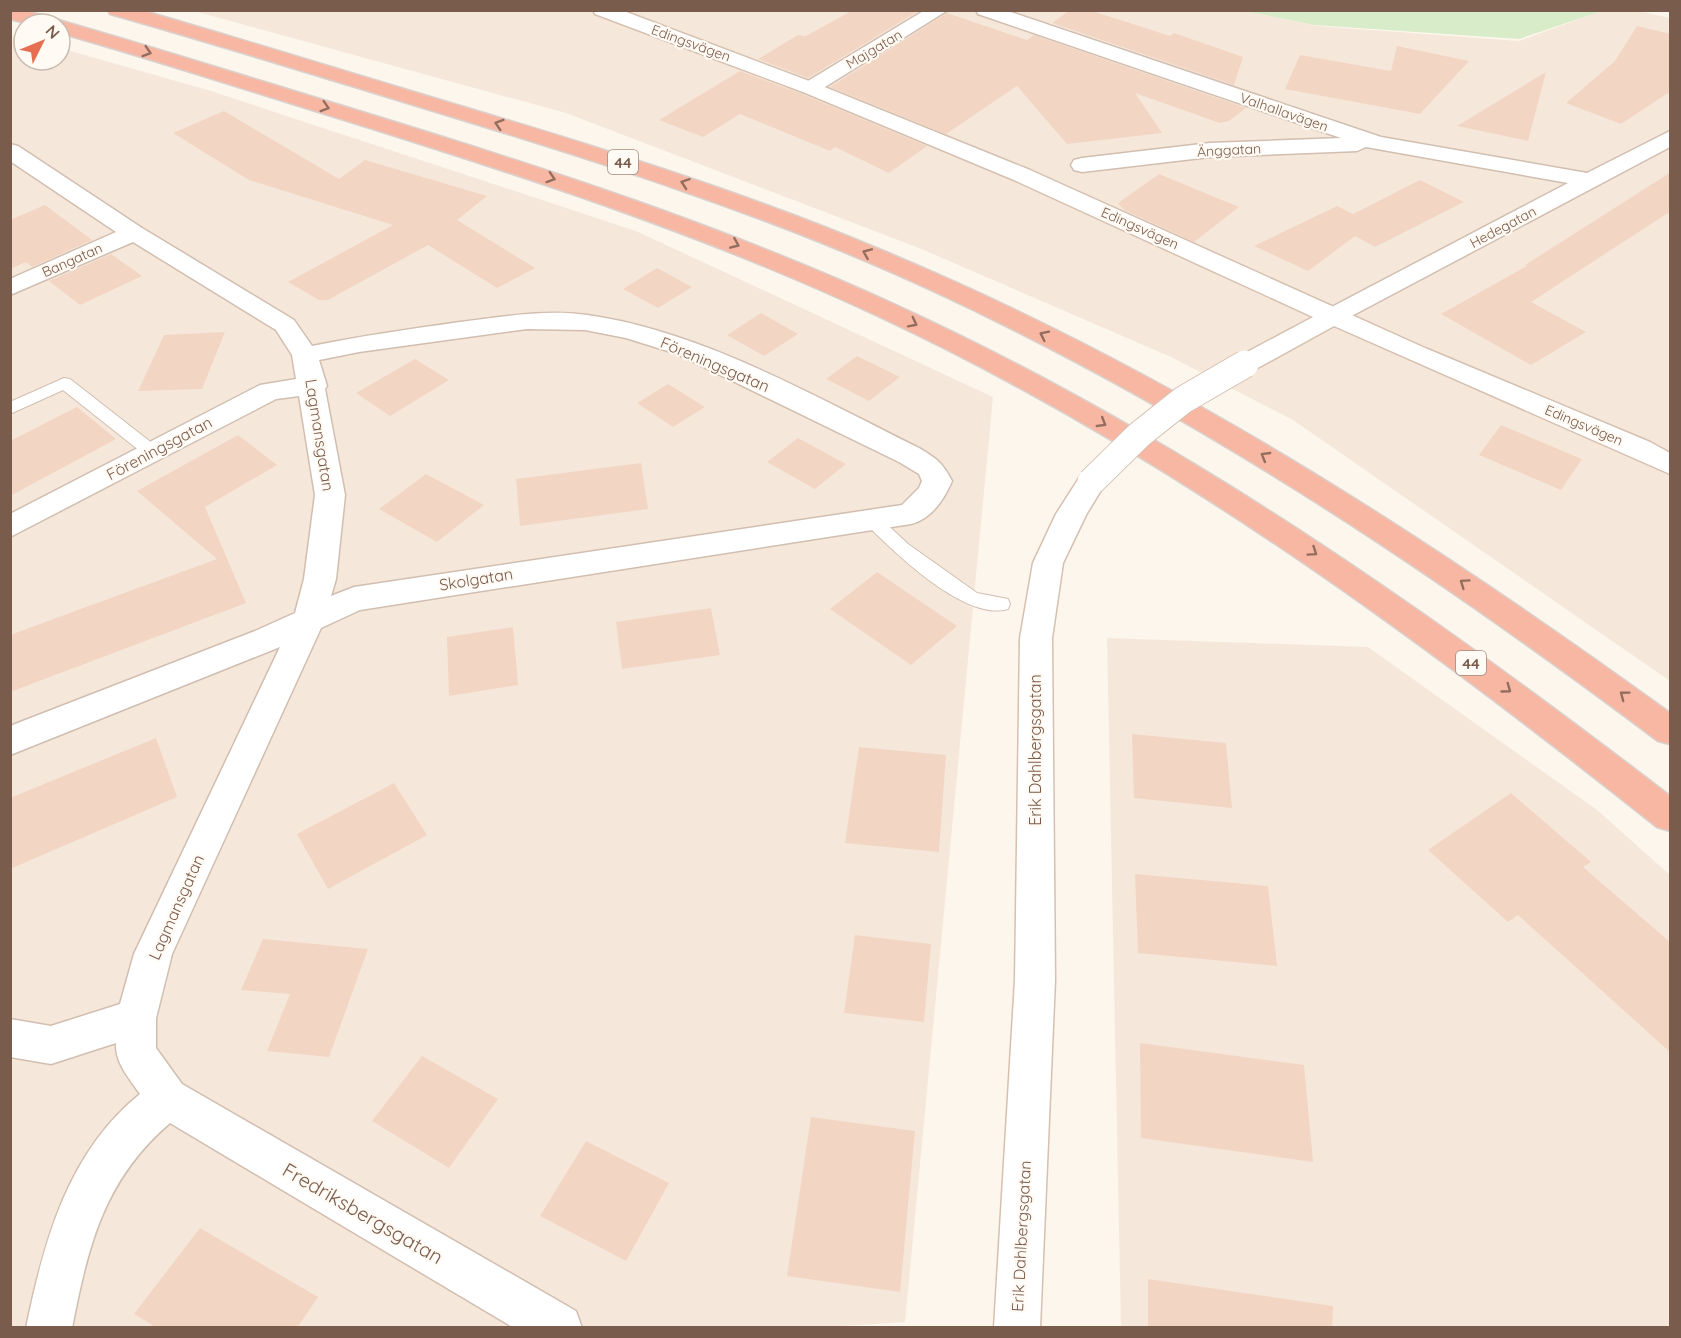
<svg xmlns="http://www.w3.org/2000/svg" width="1681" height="1338" font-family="Quicksand,sans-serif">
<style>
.residential{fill:#f5e8da}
.green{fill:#d8ecc9}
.building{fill:#f3d5c3}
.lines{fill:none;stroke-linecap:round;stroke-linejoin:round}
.lane-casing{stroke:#d1beb0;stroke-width:2}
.street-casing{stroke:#d1beb0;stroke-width:3}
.secondary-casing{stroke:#d6c0b0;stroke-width:3}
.highway-casing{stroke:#dad1cd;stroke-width:3}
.lane{fill:#fff;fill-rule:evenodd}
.street{fill:#fff;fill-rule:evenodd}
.secondary{fill:#fff;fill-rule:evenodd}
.highway{fill:#f7b7a3;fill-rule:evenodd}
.secondary-bridge-casing{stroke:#d6c0b0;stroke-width:29;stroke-linecap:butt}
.secondary-bridge{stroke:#fff;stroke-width:27}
.oneway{stroke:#936e5e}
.labels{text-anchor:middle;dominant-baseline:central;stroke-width:4.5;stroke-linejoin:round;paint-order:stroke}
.far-street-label{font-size:14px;fill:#7a5c4d;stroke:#fffaf3}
.shield{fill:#fffaf3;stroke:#a28b7f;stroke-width:1.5}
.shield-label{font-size:15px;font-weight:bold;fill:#7a5c4d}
.street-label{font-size:16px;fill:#7a5c4d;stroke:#fffaf3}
.near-street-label{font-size:20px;fill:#7a5c4d;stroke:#fffaf3}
</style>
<rect width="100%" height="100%" fill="#fdf6ec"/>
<path class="residential" d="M 1239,10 L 1317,26 L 1519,41 L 1601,11 L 1639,11 L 1670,18 L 1670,681 L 1293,420 L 1171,357 L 919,248 L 566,113 L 194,11 Z
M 10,35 L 24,38 L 24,60 L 60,60 L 60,48 L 211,91 L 636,231 L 993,397 L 905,1322 L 812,1328 L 11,1327 Z
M 1107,638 L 1368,647 L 1597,810 L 1670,875 L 1670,1327 L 1121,1327 Z"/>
<path class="green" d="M 1244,11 L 1602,10 L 1602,11 L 1519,39 L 1314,25 Z"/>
<path class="building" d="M 853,10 L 920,10 L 808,78 L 758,59 L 798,35 L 806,36 Z
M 1070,10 L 1089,10 L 1170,36 L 1174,33 L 1243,57 L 1234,85 L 1052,23 Z
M 947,13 L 1027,40 L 1034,35 L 1246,108 L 1229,121 L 1220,123 L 1135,93 L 1162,133 L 1067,144 L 1017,86 L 946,134 L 830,87 Z
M 1637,26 L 1671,34 L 1671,91 L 1621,124 L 1566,103 L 1615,61 Z
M 1397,46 L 1469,61 L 1420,114 L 1285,89 L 1300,55 L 1391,71 Z
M 740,71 L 802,94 L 927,146 L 889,173 L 835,147 L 830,151 L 740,114 L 703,137 L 659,120 Z
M 1546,72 L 1528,141 L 1457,126 Z
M 224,111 L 339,179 L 365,160 L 487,196 L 457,220 L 535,268 L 497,288 L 428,245 L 328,300 L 319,300 L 288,282 L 393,225 L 249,180 L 173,133 Z
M 1671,172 L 1671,211 L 1531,302 L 1586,332 L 1531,365 L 1441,314 L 1527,266 L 1525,265 Z
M 1159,174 L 1239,207 L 1194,242 L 1124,210 L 1118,203 Z
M 1420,180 L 1464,202 L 1375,247 L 1355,236 L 1308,271 L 1254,246 L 1337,206 L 1353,214 Z
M 45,205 L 92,240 L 32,267 L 26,262 L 10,269 L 10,220 Z
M 111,254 L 142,276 L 80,305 L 49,281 Z
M 657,268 L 692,287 L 658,308 L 623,289 Z
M 761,313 L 798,334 L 764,356 L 727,335 Z
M 225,332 L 202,389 L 138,391 L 164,335 Z
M 857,356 L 900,377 L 869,401 L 826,379 Z
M 415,359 L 449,380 L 390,416 L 356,393 Z
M 668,384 L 705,407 L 673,427 L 637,403 Z
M 77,407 L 116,439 L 10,496 L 10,441 Z
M 1501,425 L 1582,459 L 1561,490 L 1479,455 Z
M 238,435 L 277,465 L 205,507 L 246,603 L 10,692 L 10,635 L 217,559 L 137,491 Z
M 798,438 L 846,464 L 815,489 L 767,462 Z
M 641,463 L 648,509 L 520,526 L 516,479 Z
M 426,474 L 484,505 L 437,542 L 379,509 Z
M 877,572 L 957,626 L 911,665 L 830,609 Z
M 711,608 L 720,655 L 622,669 L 616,622 Z
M 513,627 L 518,685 L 449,696 L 447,637 Z
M 1132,734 L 1226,743 L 1232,808 L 1134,798 Z
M 156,738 L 177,797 L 10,869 L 10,798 Z
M 859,747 L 946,755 L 939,852 L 845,843 Z
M 394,783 L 427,835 L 328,889 L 297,834 Z
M 1511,793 L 1591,862 L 1583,867 L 1671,943 L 1671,1053 L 1518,915 L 1508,922 L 1428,850 Z
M 1135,874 L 1268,886 L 1277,966 L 1138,953 Z
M 855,935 L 931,944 L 924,1022 L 844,1013 Z
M 263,939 L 368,949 L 329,1057 L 267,1051 L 290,994 L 241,990 Z
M 1140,1043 L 1304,1065 L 1313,1162 L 1141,1138 Z
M 422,1056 L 498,1099 L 449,1168 L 372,1121 Z
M 811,1117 L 915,1131 L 900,1292 L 787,1276 Z
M 586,1141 L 669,1183 L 626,1261 L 540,1216 Z
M 200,1228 L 318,1297 L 297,1328 L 157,1328 L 134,1314 Z
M 1148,1279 L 1333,1306 L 1332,1328 L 1148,1328 Z"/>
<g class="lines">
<g class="lane-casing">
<path id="lane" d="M 64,378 L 70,379 L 157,447 L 159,451 L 157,455 L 145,455 L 63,390 L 10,414 L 10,402 Z
M 871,513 L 877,515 L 908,544 L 977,593 L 1008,599 L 1010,604 L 1008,609 C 965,622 893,551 865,523 L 862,519 L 865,515 Z"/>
</g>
<g class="street-casing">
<path id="street" d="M 925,10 L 948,10 L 817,92 L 803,92 L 800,88 L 803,84 Z
M 976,10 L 1005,10 L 1381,137 L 1587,173 L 1670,131 L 1670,147 L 1344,320 L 1335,323 L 1326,320 L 1322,315 L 1326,310 L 1568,183 L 1366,147 L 1357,151 L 1210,157 L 1082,172 L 1074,170 L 1071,165 L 1074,160 L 1082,158 L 1210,143 L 1341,138 L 978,14 Z
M 10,144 L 18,146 L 142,228 L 294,320 L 312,346 C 361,336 410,329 460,322 C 502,317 545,309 587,315 C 702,331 816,397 919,448 C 937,459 942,462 952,481 C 944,500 931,519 911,524 L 360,610 L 321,628 L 172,954 L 156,1018 L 156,1048 L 182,1084 L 576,1311 L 582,1328 L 514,1328 L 170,1123 C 104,1179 88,1246 72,1328 L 26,1328 C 44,1241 68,1152 140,1094 C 129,1078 115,1063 116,1043 L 51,1064 L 10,1057 L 10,1019 L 51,1026 L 120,1004 L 134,954 L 280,647 L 10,755 L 10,726 L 255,631 L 295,613 L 304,579 L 315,495 L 299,396 L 276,399 L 10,537 L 10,514 L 260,385 L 296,379 L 292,355 L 276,330 L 133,242 L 10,295 L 10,279 L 116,232 L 10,161 ZM 527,329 L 585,330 L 626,338 L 677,354 L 899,462 L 919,474 L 922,481 L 919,488 L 902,505 L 354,587 L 331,596 L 336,579 L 345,495 L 325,389 L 327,386 L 319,360 L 359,352 Z"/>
</g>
<g class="secondary-casing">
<path id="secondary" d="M 593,10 L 621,10 L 817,84 L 1030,170 L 1425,348 L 1650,442 L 1670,453 L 1670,474 L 1334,326 L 1254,370 L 1245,372 L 1236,370 L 1232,364 L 1236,358 L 1313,317 L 1014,180 L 803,92 L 595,14 Z
M 1091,472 L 1101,475 L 1106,482 L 1086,515 L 1063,563 L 1052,638 L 1055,980 L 1040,1328 L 994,1328 L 1015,980 L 1020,638 L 1033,563 L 1056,514 L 1081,475 Z"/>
</g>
<g class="highway-casing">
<path id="highway" d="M 10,10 L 23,10 C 134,41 247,77 359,111 C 542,167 724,226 898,306 C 1177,434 1428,610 1670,796 L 1670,831 L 1657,827 C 1414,634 1162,449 880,317 C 710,237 533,179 354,123 C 256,93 159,61 60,33 L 60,24 L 28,24 L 10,19 Z
M 108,10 L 141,10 L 161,16 C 250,42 339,69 427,96 C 581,142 734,188 881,250 C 1164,367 1423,534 1670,713 L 1670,744 L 1658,741 C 1429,569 1191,410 931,290 C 765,213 591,159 417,106 C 315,75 213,43 110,14 Z"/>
</g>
<use href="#lane" class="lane"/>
<use href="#street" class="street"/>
<use href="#secondary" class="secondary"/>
<use href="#highway" class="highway"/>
<g class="secondary-bridge-casing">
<path id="secondary-bridge" d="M 1091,482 L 1139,435 L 1183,400 L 1245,364"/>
</g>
<use href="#secondary-bridge" class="secondary-bridge"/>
</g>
<defs><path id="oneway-chevron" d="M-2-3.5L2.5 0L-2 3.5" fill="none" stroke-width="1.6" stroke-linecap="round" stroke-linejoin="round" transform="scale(1.5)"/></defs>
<g class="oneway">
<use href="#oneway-chevron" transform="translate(147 52) rotate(17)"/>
<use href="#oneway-chevron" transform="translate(325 107) rotate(17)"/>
<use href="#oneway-chevron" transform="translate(499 124) rotate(-163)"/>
<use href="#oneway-chevron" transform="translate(551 178) rotate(18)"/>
<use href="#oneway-chevron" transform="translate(685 183) rotate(-161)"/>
<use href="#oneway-chevron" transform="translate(735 244) rotate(23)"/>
<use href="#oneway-chevron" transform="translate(867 253) rotate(-157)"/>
<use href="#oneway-chevron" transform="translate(913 323) rotate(27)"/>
<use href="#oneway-chevron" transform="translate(1044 335) rotate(-154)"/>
<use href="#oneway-chevron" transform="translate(1102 423) rotate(31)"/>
<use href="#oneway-chevron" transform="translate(1265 456) rotate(-150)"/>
<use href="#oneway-chevron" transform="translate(1313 552) rotate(34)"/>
<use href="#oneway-chevron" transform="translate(1464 583) rotate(-145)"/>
<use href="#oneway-chevron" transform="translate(1507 689) rotate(36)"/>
<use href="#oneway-chevron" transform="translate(1624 695) rotate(-143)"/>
</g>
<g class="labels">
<g class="far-street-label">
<text transform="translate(691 43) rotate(20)">Edingsvägen</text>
<text transform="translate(874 49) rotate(-31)">Majgatan</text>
<text transform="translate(1284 112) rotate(19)">Valhallavägen</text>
<text transform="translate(1229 150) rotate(-3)">Änggatan</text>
<text transform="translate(1503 227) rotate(-28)">Hedegatan</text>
<text transform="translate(1140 228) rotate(24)">Edingsvägen</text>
<text transform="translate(72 260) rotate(-24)">Bangatan</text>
<text transform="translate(1584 425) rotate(23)">Edingsvägen</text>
</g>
<g class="shield">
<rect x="608" y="150" width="30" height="24" rx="4.5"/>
<rect x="1456" y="651" width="30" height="24" rx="4.5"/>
</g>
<g class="shield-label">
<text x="623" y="162">44</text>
<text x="1471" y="663">44</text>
</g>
<g class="street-label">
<text transform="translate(715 364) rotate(23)">Föreningsgatan</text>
<text transform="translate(320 435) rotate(81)">Lagmansgatan</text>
<text transform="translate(159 448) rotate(-28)">Föreningsgatan</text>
<text transform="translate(476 579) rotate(-9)">Skolgatan</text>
<text transform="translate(1035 750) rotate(-90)">Erik Dahlbergsgatan</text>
<text transform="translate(176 907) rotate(-66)">Lagmansgatan</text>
<text transform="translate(1021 1236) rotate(-87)">Erik Dahlbergsgatan</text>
</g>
<g class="near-street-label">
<text transform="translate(363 1213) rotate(30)">Fredriksbergsgatan</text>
</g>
</g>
<rect width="1681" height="1338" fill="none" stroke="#7a5c4d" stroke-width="24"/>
<g transform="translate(42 42) rotate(47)"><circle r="28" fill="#fffaf3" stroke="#cabbb1" stroke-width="1.5"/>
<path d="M0-4.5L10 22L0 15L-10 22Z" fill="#e76f51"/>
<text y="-9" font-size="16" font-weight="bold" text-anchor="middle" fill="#7a5c4d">N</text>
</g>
</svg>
